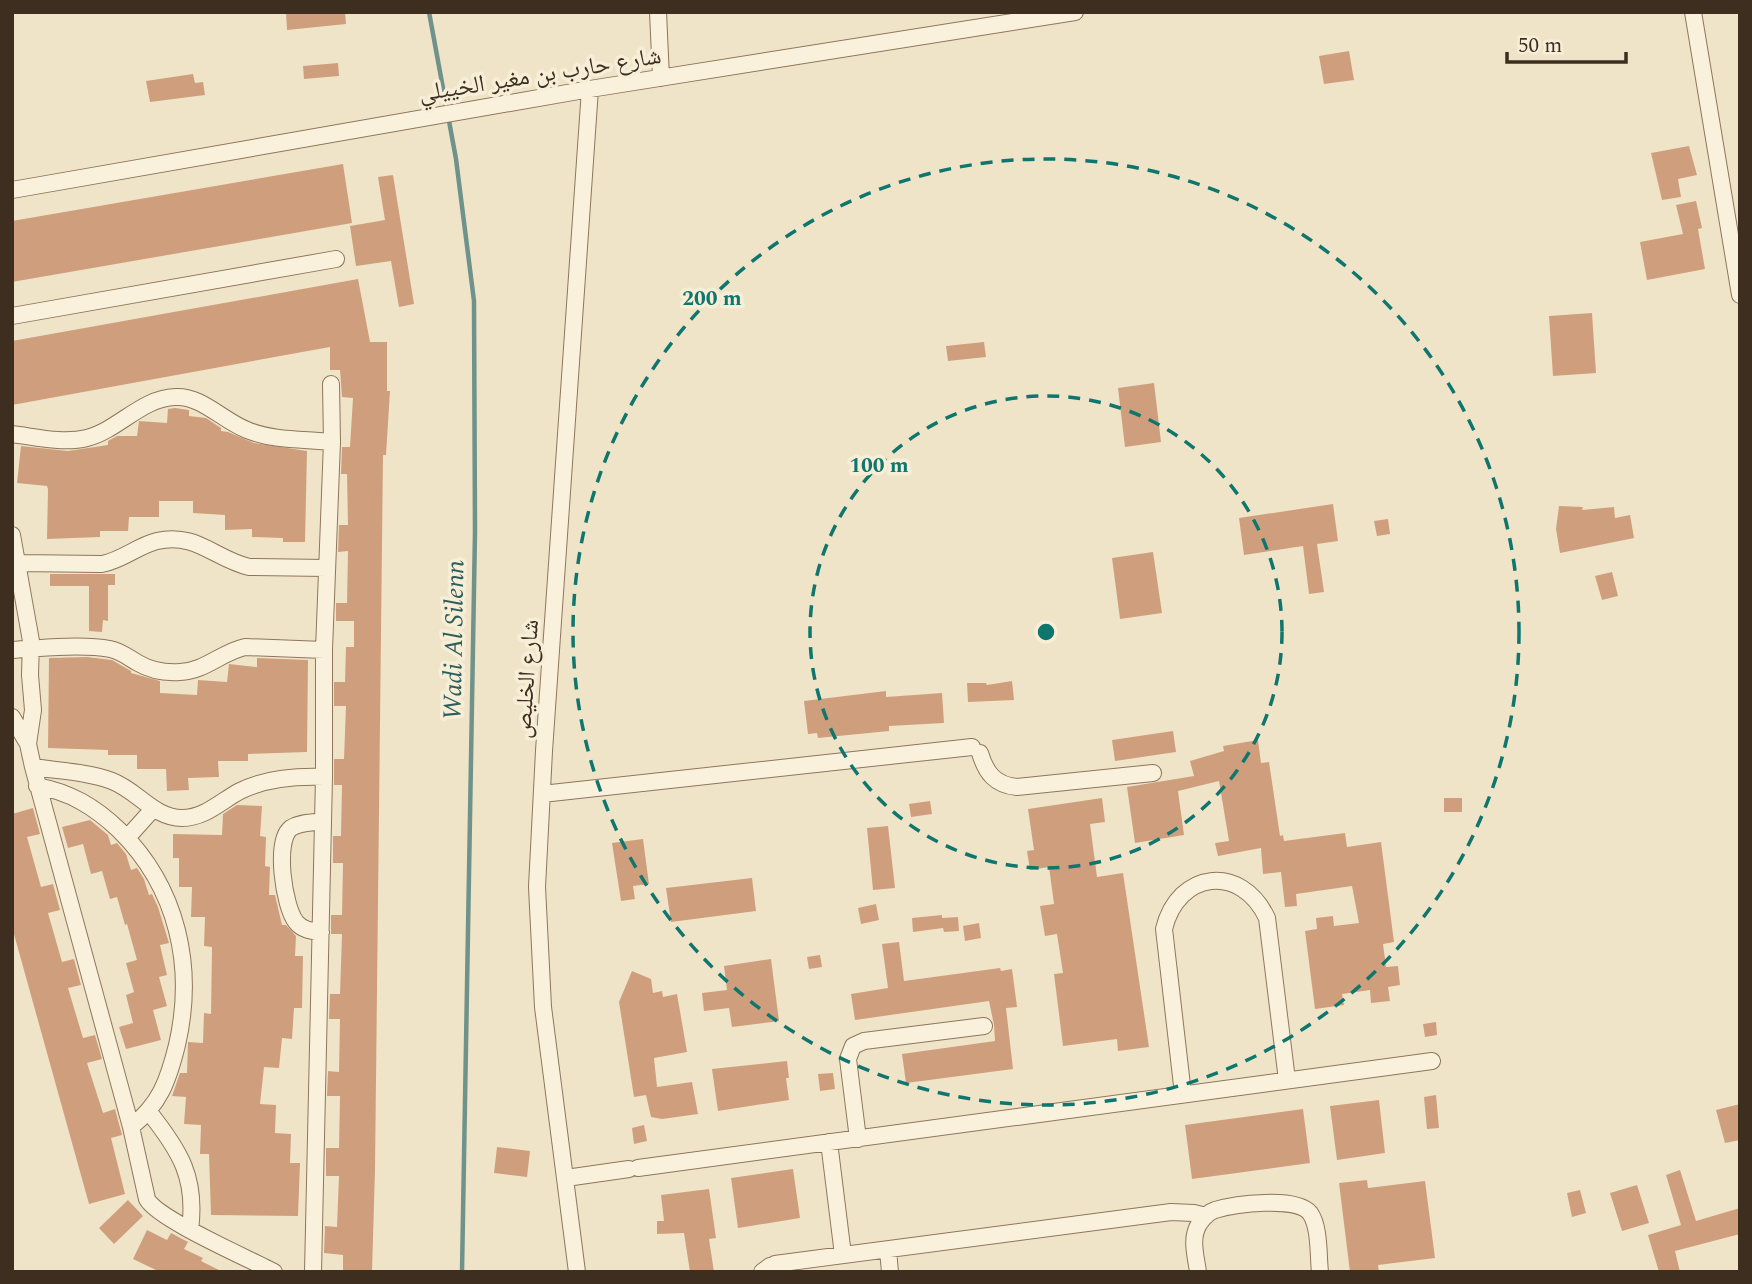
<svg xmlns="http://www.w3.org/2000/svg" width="1752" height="1284" font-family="Spectral,'Noto Naskh Arabic',serif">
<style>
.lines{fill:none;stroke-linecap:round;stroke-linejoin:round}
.stream{stroke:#6f938a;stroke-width:4.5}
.building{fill:#cf9f7d}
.street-casing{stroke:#8d765c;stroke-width:18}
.street{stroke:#faf1dc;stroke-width:16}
.ring{fill:none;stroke:#0f766e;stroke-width:3.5;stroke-dasharray:12 9}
.labels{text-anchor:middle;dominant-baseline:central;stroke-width:7;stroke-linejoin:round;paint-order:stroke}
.street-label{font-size:24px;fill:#3d2e20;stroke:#f7eed8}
.water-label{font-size:26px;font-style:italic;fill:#2f5d5a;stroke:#f7eed8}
.centre{fill:#0f766e;stroke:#f7eed8;stroke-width:3.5}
.ring-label{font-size:21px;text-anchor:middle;font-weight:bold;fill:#0f766e;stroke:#f7eed8;stroke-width:7;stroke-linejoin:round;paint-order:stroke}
</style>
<rect width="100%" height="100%" fill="#f0e4c8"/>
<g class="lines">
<path class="stream" d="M 429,12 L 456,159 L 474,301 L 475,532 L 462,1272"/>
</g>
<path class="building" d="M 286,12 L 345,12 L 346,24 L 287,30 Z
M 1349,51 L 1354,80 L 1324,84 L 1319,56 Z
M 338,63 L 339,76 L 304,79 L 303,66 Z
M 193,74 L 195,83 L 203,82 L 205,95 L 150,102 L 146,81 Z
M 1689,146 L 1697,175 L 1678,179 L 1681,197 L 1662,200 L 1651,153 Z
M 343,164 L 352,223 L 12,282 L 12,221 Z
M 393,175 L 414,304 L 399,307 L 391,261 L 356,266 L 350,226 L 385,220 L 378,177 Z
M 1696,201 L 1702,228 L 1698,229 L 1705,269 L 1647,280 L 1640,242 L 1683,234 L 1676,205 Z
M 358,279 L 370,342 L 387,342 L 387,391 L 390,391 L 386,455 L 383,455 L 375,1170 L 372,1272 L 343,1272 L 343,1255 L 324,1253 L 325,1226 L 337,1227 L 339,1176 L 326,1176 L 326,1148 L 339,1148 L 340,1096 L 327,1096 L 328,1071 L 339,1072 L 340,1019 L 329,1019 L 330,994 L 340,994 L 342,934 L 331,934 L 331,915 L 342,915 L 343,863 L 333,863 L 333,836 L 341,836 L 342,785 L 334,785 L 334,759 L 344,759 L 346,706 L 334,706 L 334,682 L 345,682 L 346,647 L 354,647 L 354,621 L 336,621 L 336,603 L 347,603 L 348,551 L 338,552 L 339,525 L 348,525 L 347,474 L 341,474 L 342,447 L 350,447 L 353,398 L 342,397 L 340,370 L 330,370 L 330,347 L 12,405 L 12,341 Z
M 1592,313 L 1596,373 L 1553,376 L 1549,316 Z
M 984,342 L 986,357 L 948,361 L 946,346 Z
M 1154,383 L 1161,442 L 1125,447 L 1118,388 Z
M 175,408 L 189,410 L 189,416 L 206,418 L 221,428 L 221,431 L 228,432 L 254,443 L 307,451 L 305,542 L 283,542 L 283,538 L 252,537 L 252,529 L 225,530 L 225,515 L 193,513 L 193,501 L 159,501 L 159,517 L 129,517 L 128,531 L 100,531 L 100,537 L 47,539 L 48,489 L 47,486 L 17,483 L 21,446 L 68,451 L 108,445 L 108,441 L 117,436 L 137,436 L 139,421 L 167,423 L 168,409 Z
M 1333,504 L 1338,541 L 1317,544 L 1324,592 L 1309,594 L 1303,546 L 1244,555 L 1239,518 Z
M 1559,506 L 1583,507 L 1582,510 L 1614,507 L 1615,518 L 1630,515 L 1634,538 L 1560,553 L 1556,529 Z
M 1388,519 L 1390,534 L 1377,536 L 1374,521 Z
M 1153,552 L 1162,613 L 1120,619 L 1112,558 Z
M 1612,572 L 1618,596 L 1602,600 L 1595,576 Z
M 50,574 L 115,574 L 115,585 L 108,585 L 108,621 L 103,620 L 102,632 L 89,631 L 89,586 L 50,586 Z
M 87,657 L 112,660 L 131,671 L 131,673 L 160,681 L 160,693 L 197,695 L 198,680 L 227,682 L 229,664 L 257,667 L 257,658 L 308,660 L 307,752 L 248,754 L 248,761 L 218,761 L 219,777 L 188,778 L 189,790 L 167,791 L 166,769 L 137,769 L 137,755 L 108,755 L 108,750 L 48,748 L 49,658 Z
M 1012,681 L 1014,700 L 968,702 L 967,683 L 986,683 L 987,685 Z
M 886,691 L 886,697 L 942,693 L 944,723 L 889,726 L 889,731 L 818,738 L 817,733 L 808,734 L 804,701 Z
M 1173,731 L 1176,752 L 1115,761 L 1112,740 Z
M 1258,740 L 1261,763 L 1269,762 L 1280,836 L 1283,835 L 1284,841 L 1345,833 L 1347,847 L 1381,842 L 1394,942 L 1383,944 L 1386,967 L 1398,966 L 1400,985 L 1388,987 L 1390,1001 L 1371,1003 L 1370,990 L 1342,994 L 1344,1005 L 1315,1009 L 1305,931 L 1317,929 L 1316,918 L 1333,916 L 1334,926 L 1359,923 L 1352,886 L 1296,894 L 1297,906 L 1285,907 L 1281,872 L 1263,874 L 1261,848 L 1218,856 L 1215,843 L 1229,841 L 1219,781 L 1178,791 L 1184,835 L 1135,843 L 1127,787 L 1194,776 L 1190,761 L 1224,751 L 1223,746 Z
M 1102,798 L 1105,822 L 1090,824 L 1097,877 L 1123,873 L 1149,1047 L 1118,1051 L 1117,1039 L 1063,1046 L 1054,974 L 1063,973 L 1057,934 L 1045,936 L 1040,906 L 1054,904 L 1049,867 L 1030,870 L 1027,851 L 1034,850 L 1028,809 Z
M 1444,798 L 1462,798 L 1462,812 L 1444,812 Z
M 930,801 L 932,814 L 911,817 L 909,804 Z
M 237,805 L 262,806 L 260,836 L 266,837 L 265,866 L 270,867 L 269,895 L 275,895 L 282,925 L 286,925 L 296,936 L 295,956 L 303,956 L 302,1008 L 294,1008 L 292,1039 L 282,1038 L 279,1068 L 264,1067 L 260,1104 L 276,1105 L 275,1133 L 291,1134 L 290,1163 L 300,1163 L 298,1216 L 211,1215 L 209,1154 L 200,1154 L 201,1125 L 184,1124 L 186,1097 L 172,1096 L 180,1073 L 187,1073 L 188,1042 L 203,1043 L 204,1013 L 211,1014 L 212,947 L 204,946 L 205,917 L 191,917 L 192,887 L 179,887 L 179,858 L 173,858 L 173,834 L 222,835 L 223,814 Z
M 33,808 L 40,834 L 27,837 L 41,887 L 53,884 L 60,910 L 48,913 L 62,962 L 74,959 L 81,985 L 68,988 L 83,1038 L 95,1035 L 102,1059 L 87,1063 L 103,1113 L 115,1109 L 122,1135 L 111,1138 L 125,1194 L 89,1204 L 12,927 L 12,814 Z
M 90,820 L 108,835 L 111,845 L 117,843 L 126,854 L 131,870 L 137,868 L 144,879 L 149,895 L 152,894 L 158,907 L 169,943 L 160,945 L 167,975 L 159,977 L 167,1006 L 153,1010 L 161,1040 L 126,1049 L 119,1027 L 133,1023 L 126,995 L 134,992 L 126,963 L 137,960 L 127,924 L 125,925 L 117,897 L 110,899 L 102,871 L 91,874 L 83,844 L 68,848 L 62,827 Z
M 888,826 L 895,888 L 873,890 L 867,828 Z
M 643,839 L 649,884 L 633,886 L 635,899 L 621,901 L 612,843 Z
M 752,878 L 756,911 L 671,922 L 666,888 Z
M 876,904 L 879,920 L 861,924 L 858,908 Z
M 942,915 L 942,918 L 958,917 L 959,931 L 944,932 L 943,928 L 913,932 L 912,918 Z
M 979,923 L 981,938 L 965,941 L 963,926 Z
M 899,942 L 904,981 L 1000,968 L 1001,971 L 1012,969 L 1017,1007 L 1006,1008 L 1013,1069 L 906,1083 L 902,1054 L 995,1041 L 994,1025 L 989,1001 L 855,1020 L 851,994 L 888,988 L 882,944 Z
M 820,955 L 822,967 L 809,969 L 807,957 Z
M 771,959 L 779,1021 L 732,1027 L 729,1008 L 704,1011 L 702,993 L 727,990 L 724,966 Z
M 632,971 L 651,979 L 653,993 L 662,991 L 663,997 L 677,994 L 687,1052 L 654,1058 L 657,1087 L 692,1082 L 698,1114 L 662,1119 L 651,1117 L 646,1095 L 634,1097 L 619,1002 Z
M 1436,1022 L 1437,1035 L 1425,1037 L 1423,1024 Z
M 787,1061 L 789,1078 L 786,1078 L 789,1100 L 718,1111 L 712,1069 Z
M 833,1073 L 835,1089 L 820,1091 L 818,1074 Z
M 1436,1095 L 1439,1128 L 1427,1129 L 1424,1097 Z
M 1379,1100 L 1385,1153 L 1337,1160 L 1330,1106 Z
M 1740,1104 L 1740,1140 L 1725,1143 L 1716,1110 Z
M 1303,1109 L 1310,1163 L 1192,1179 L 1185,1125 Z
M 644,1125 L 647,1141 L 634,1144 L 632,1128 Z
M 497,1147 L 530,1151 L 527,1177 L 494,1173 Z
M 793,1169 L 800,1218 L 738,1228 L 731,1178 Z
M 1680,1170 L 1696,1221 L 1740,1208 L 1740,1234 L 1675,1251 L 1680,1272 L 1659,1272 L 1648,1235 L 1681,1225 L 1666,1175 Z
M 1367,1180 L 1368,1188 L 1425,1181 L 1435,1258 L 1378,1265 L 1379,1272 L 1350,1272 L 1339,1183 Z
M 1637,1185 L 1649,1223 L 1622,1231 L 1610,1193 Z
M 709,1189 L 716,1238 L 709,1239 L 714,1272 L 690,1272 L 684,1233 L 657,1234 L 657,1221 L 664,1221 L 661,1195 Z
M 1580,1190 L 1586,1213 L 1572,1217 L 1567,1193 Z
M 128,1200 L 143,1216 L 114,1244 L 99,1228 Z
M 147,1230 L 167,1240 L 171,1233 L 188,1242 L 184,1249 L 203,1258 L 201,1261 L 223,1272 L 160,1272 L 133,1259 Z"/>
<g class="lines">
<g class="street-casing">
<path id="street" d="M 658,12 L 661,78
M 1693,12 L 1740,295
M 12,190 L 590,89 L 1075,12
M 12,316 L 336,259
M 12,434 C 36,437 63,444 87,438 C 118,430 142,398 175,397 C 201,395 223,421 247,430 C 273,441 305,439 332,442
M 12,535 L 31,641 L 30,675 L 33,710 L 28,744 L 33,767 L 131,1127 L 147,1199 C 157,1219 250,1259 274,1272
M 17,563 L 102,564 C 123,560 137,546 157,541 C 196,532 215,559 249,567 L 327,568
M 12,650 C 40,648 83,644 110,649 C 121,651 129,658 138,663 C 150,670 166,673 180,672 C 205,671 222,652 245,647 L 324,650
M 12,717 L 28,744
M 980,753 C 986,773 995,785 1017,787 L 1153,773
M 33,767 C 59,771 88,772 112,781 C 138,791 154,818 182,818 C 205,818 221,801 240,791 C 266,778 296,776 324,777
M 37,786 C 70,792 95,807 119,830 C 178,888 195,967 177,1045 C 168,1081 160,1104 131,1127
M 542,794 L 972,747
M 127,838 L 153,809
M 321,932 C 312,931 302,930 296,922 C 284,907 274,841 291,828 C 300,822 313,823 323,821
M 1183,1094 L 1164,929 C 1178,871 1241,863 1267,918 L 1287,1080
M 149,1112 C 180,1151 197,1178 190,1230
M 858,1139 L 848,1059 L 853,1046 L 864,1041 L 984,1026
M 829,1142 L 843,1255
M 638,1168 L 1432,1061
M 566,1178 L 629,1169
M 888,1250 L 890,1272
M 775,1264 L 1171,1212 L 1194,1213 L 1206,1216
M 313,1272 L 324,777 L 324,650 L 332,442 L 331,384
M 577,1272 L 543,1007 L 537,887 L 544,751 L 590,89
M 762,1272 L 770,1266 L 785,1265
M 1198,1272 C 1196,1256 1190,1239 1199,1224 C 1203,1218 1209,1212 1215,1210 C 1235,1204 1296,1196 1310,1213 C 1320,1227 1318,1255 1320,1272"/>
</g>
<use href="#street" class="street"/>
</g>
<g class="ring">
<circle cx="1046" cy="632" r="236"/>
<circle cx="1046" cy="632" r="473"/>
</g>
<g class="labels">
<g class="street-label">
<text transform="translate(540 75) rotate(-9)">شارع حارب بن مغير الخييلي</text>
<text transform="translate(527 679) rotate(-86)">شارع الخليص</text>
</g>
<g class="water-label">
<text transform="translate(454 640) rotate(-89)">Wadi Al Silenn</text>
</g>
</g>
<circle cx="1046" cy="632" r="10" class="centre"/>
<g class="ring-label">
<text x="712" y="305">200 m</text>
<text x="879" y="472">100 m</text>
</g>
<rect width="1752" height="1284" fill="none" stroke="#3d2e20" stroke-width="28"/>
<path d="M1507 52v10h119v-10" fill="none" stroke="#3d2e20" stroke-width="3.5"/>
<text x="1518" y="52" font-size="21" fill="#3d2e20" stroke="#f7eed8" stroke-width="5" paint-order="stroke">50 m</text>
</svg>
